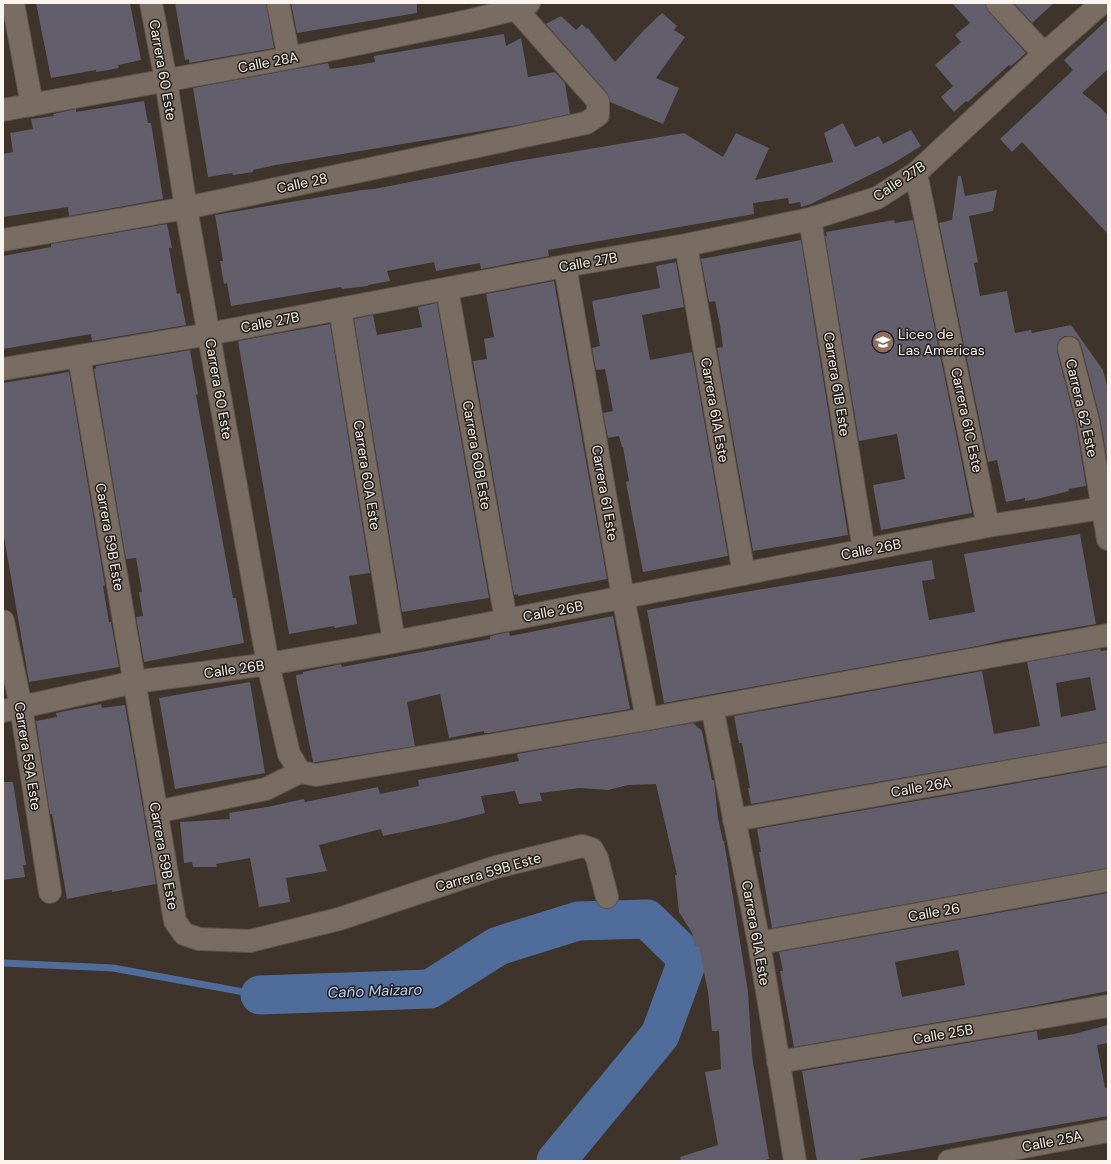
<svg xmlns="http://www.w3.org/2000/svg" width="1111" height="1164" font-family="'DM Sans',sans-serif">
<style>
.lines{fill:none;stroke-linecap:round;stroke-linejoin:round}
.stream{stroke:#4f6c9a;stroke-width:7}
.river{stroke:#4f6c9a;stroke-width:39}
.building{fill:#625e6b;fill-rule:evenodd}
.minor-casing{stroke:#5d534c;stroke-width:24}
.minor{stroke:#786c63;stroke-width:22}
.labels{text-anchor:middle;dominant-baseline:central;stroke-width:3;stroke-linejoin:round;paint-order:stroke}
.street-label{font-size:14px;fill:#fbf4ee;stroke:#211c18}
.poi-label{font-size:14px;fill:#fbf4ee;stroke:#211c18;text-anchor:start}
.water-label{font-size:15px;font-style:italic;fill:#b9d4ff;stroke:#211c18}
</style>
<rect width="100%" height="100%" fill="#3e342b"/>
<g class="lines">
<path class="stream" d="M 3,963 L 113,968 L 260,995"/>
<path class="river" d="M 260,995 L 430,989 L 498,946 L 578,921 L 647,919 L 688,959 L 660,1035 L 556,1161"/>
</g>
<path class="building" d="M 36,3 L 130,3 L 141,60 L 118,65 L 119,68 L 108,70 L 96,72 L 96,70 L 51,78 Z
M 175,3 L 266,3 L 274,48 L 189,63 L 189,59 L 185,60 Z
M 291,3 L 417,3 L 417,13 L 297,33 Z
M 952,3 L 985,3 L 988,11 L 1026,53 L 1011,66 L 1009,65 L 968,102 L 966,101 L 954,112 L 941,97 L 953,86 L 935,65 L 961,42 L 955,35 L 970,23 Z
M 1014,3 L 1054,3 L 1032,23 Z
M 662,13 L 677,26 L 674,30 L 685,37 L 656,78 L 679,88 L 663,124 L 610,102 L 607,93 L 546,24 L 561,16 L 576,30 L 582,24 L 587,29 L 588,28 L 615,62 L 644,30 Z
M 1108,19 L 1108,69 L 1082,93 L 1100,107 L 1108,116 L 1108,234 L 1022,142 L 1012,152 L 1000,139 L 1073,70 L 1064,60 Z
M 504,34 L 506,46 L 521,38 L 528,77 L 555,72 L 565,83 L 570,114 L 518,125 L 276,165 L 253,170 L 253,172 L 233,175 L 232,173 L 208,177 L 193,88 L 328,63 L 330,69 L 352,66 L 375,62 L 374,56 Z
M 144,101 L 148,123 L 151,123 L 163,199 L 69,216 L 68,207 L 3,217 L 3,154 L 13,152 L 10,133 L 33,129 L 31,119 L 54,116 L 53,114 L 76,109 L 76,112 Z
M 843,123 L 855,147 L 879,136 L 883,144 L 911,130 L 921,146 L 892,164 L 811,204 L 801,207 L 800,202 L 789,204 L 788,198 L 753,203 L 754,214 L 548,250 L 549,256 L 481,269 L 480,263 L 436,271 L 434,262 L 387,271 L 390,281 L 368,285 L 368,286 L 342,289 L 341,287 L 231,306 L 227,283 L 224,284 L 220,261 L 223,261 L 215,215 L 362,190 L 374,189 L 512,162 L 684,133 L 723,157 L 736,133 L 769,148 L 755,180 L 833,162 L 824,133 Z
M 958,176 L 961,176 L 965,196 L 997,190 L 993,211 L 969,216 L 978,262 L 974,263 L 980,296 L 1007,291 L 1015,333 L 1031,330 L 1032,333 L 1071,325 L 1103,370 L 1108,390 L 1108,464 L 1100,418 L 1081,345 L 1078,339 L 1072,336 L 1065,336 L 1060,339 L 1057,345 L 1057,351 L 1076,424 L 1086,486 L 1068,489 L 1069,491 L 1037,499 L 1025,501 L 1025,498 L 1006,502 L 997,460 L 988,462 L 939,223 L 952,220 Z
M 894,220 L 895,223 L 913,220 L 972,513 L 881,530 L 873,485 L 905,479 L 897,434 L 859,441 L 825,236 L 827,236 L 826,232 Z
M 167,224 L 172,248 L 169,248 L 177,294 L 180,293 L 186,325 L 92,341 L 91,334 L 3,349 L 3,256 L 51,247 L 51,244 Z
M 801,240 L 848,535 L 753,551 L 717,348 L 723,347 L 720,325 L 715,301 L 709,302 L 701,259 Z
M 676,262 L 684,307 L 642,315 L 646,338 L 650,360 L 692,352 L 728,556 L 643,572 L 626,482 L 629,481 L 623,447 L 622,447 L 619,436 L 608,438 L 603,413 L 613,411 L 605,369 L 596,370 L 592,348 L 600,346 L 592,301 L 660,288 L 656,266 Z
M 554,281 L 607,579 L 518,596 L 518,594 L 514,595 L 473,361 L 487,359 L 484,339 L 494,337 L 486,294 Z
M 437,303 L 489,598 L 402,612 L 354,319 L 373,315 L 377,335 L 422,327 L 418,307 Z
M 330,324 L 370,573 L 349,576 L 357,624 L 335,628 L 334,626 L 289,634 L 238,341 Z
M 190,350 L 198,394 L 196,395 L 229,576 L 233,598 L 236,598 L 244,643 L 144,662 L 136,617 L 143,616 L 139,592 L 142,592 L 136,558 L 126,559 L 94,369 L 96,368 L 96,366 Z
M 69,372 L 105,586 L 103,586 L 109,622 L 111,622 L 119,667 L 29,682 L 3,531 L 3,383 Z
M 1080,534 L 1096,624 L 1003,640 L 978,646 L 664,703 L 647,610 L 728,595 L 932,560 L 935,579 L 922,581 L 929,620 L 975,612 L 964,554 Z
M 613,616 L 630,709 L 488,733 L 484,733 L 484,731 L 449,738 L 440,694 L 407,702 L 415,746 L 316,762 L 313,762 L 297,683 L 296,675 L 303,674 L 303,672 L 341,664 L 342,667 L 490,639 L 490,636 L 509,632 L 510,636 Z
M 1100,649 L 1101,651 L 1108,650 L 1108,742 L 751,804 L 748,788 L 750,788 L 742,743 L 739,743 L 734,716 L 982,671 L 994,734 L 1040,726 L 1027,662 ZM 1090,677 L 1096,710 L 1061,717 L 1056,683 Z
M 250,682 L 265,773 L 175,789 L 159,698 Z
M 101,704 L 102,708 L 125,705 L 156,884 L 112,892 L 112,890 L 67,899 L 52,814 L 50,814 L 36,721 L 57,717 L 56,713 Z
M 693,723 L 702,731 L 712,780 L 714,780 L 718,818 L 723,841 L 724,841 L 739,935 L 748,992 L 752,1056 L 769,1159 L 761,1161 L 681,1161 L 680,1157 L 718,1145 L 705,1072 L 721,1069 L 719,1031 L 712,1031 L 708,992 L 699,947 L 695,947 L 692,933 L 679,912 L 675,875 L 677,875 L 656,784 L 628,785 L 608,790 L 580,788 L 540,793 L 542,801 L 519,804 L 515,791 L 481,796 L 485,813 L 445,823 L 383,836 L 381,829 L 319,845 L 327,871 L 286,878 L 290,902 L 259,907 L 250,858 L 216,864 L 217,867 L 193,867 L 192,862 L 184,863 L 180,822 L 230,819 L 229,813 L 267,807 L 304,799 L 305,802 L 378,787 L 380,794 L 419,786 L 418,780 L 519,761 L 517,754 Z
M 1108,767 L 1108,868 L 772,928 L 759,852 L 761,852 L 757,829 Z
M 3,782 L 13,782 L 26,865 L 23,865 L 25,877 L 3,880 Z
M 1108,893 L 1108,991 L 1032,1006 L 794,1047 L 780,971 L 783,971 L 779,952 ZM 958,950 L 965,985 L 902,997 L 895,962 Z
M 1108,1025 L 1108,1043 L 1097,1045 L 1105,1088 L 1108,1087 L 1108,1116 L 860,1159 L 861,1161 L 817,1161 L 802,1071 L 1037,1031 L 1038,1040 L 1074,1034 Z"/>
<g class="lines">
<g class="minor-casing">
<path id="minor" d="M 13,3 L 32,105
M 151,3 L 166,81 L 186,208 L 268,664 L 289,754 L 300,772
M 278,3 L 289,58
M 997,3 L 1044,54
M 3,110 L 289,58 L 468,21 L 516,9 L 529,3
M 916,173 L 988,526
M 810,219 L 864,550
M 3,240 L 186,208 L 586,123 L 598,115 L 598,101 L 516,9
M 686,245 L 744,574
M 565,266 L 623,597 L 647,719
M 447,289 L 506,620
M 340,309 L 394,642
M 1069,348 L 1088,421 L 1108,539
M 79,356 L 175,921 L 184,934 L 199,939 L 250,941 L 339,919 L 496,867 L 582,846 L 592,849 L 597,858 L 607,897
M 3,369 L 209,334 L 565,266 L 686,245 L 810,219 L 877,198 L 916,173 L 1044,54 L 1102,3
M 3,621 L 21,707 L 50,892
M 712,707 L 759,943 L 795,1161
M 3,711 L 135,682 L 268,664 L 394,642 L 988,526 L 1102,508
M 300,772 L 316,775 L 647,719 L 1108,635
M 156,812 L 266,789 L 300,772
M 734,820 L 1108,754
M 759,943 L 1108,880
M 778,1062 L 1108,1006
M 949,1161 L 1108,1131"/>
</g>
<use href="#minor" class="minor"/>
</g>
<defs>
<g id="school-disc" transform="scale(1.15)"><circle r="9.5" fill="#8d6e63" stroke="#211c18"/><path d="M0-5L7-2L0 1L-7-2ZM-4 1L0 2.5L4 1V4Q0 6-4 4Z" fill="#fff"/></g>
</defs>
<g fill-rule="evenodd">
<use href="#school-disc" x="883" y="342"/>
</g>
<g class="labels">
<g class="street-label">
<text transform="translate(268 62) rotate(-11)">Calle 28A</text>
<text transform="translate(163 70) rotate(80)">Carrera 60 Este</text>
<text transform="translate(899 181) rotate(-34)">Calle 27B</text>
<text transform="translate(302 183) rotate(-12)">Calle 28</text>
<text transform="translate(588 262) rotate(-10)">Calle 27B</text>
<text transform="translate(270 322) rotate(-11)">Calle 27B</text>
<text transform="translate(837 384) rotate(81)">Carrera 61B Este</text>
<text transform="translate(219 389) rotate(80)">Carrera 60 Este</text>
<text transform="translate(1082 408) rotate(77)">Carrera 62 Este</text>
<text transform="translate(715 410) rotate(80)">Carrera 61A Este</text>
<text transform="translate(967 420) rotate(78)">Carrera 61C Este</text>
<text transform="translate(477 455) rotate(80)">Carrera 60B Este</text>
<text transform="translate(367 475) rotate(81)">Carrera 60A Este</text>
<text transform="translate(605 493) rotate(80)">Carrera 61 Este</text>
<text transform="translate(110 537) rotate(80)">Carrera 59B Este</text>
<text transform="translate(871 549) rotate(-11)">Calle 26B</text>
<text transform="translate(553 611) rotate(-11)">Calle 26B</text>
<text transform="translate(234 669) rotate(-8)">Calle 26B</text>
<text transform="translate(28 756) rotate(81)">Carrera 59A Este</text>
<text transform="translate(921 787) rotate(-10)">Calle 26A</text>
<text transform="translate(164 856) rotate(80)">Carrera 59B Este</text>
<text transform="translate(488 872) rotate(-16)">Carrera 59B Este</text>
<text transform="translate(934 912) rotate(-10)">Calle 26</text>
<text transform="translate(756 933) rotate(80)">Carrera 61A Este</text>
<text transform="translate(943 1034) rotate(-10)">Calle 25B</text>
<text transform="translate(1052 1141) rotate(-11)">Calle 25A</text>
</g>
<g class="poi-label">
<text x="898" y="334">Liceo de<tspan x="898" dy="16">Las Americas</tspan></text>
</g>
<g class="water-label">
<text transform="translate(375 991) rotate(-2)">Caño Maizaro</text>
</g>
</g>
<rect width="1111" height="1164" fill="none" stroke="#fbf4ee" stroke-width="8"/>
</svg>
